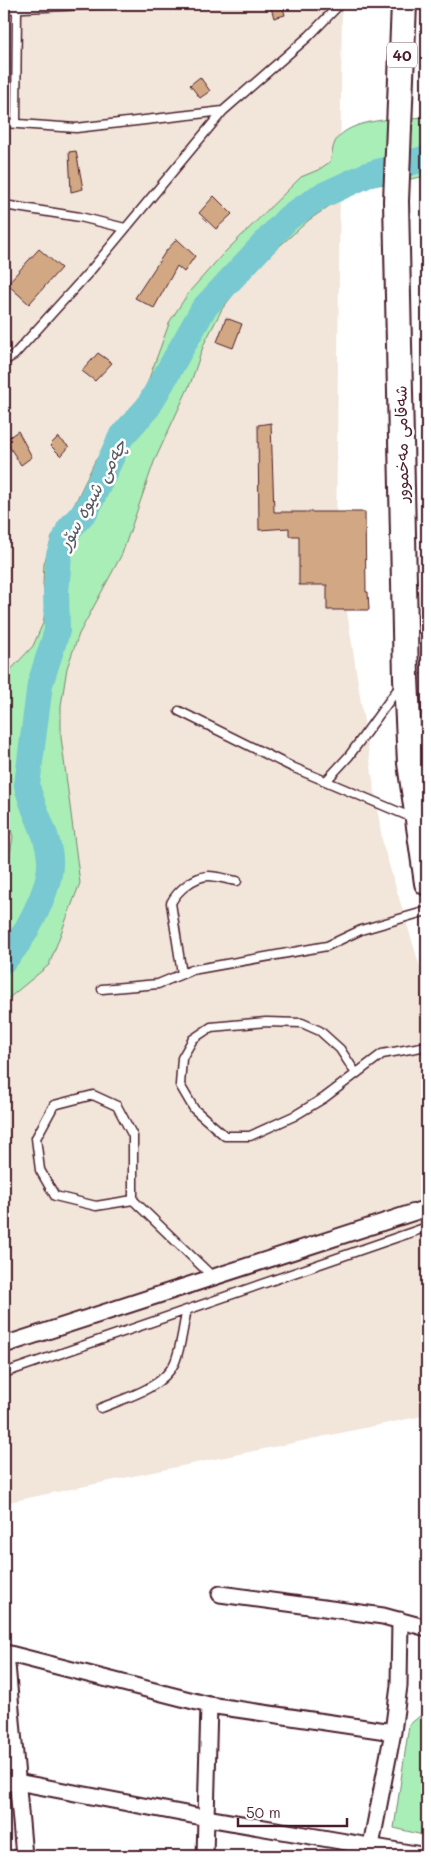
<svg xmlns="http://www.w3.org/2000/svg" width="431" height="1860" font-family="Mali,'Playpen Sans Arabic',sans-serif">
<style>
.built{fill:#f2e5da}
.green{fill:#a9edb7;stroke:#7a8671}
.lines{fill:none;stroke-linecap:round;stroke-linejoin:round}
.river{stroke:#78c9d1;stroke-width:26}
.building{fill:#d2a884;stroke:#4a1f2b}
.service-casing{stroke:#4a1f2b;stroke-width:11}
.minor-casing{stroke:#4a1f2b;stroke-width:19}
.trunk-casing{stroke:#4a1f2b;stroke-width:28}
.service{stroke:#fff;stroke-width:8}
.minor{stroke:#fff;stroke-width:15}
.trunk{stroke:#fff;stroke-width:24}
.labels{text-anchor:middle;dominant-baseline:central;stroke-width:5;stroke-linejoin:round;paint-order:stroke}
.shield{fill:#fff;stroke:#80626b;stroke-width:1}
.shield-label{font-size:15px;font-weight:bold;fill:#4a1f2b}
.street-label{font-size:16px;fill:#4a1f2b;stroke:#fff}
.water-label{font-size:18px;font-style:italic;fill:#5a5a65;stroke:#fff}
</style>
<rect width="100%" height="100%" fill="#fff"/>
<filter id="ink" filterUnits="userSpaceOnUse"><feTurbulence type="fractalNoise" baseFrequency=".02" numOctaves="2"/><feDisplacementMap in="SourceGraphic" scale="10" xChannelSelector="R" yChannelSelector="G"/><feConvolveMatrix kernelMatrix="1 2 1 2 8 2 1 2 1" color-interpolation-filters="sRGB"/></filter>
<g filter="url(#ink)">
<path class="built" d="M 4,4 L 342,4 L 336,540 L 383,845 L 427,990 L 427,1415 L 4,1503 Z"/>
<path class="green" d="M 427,117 L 427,176 L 362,188 L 338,200 L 309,220 L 274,251 L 240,286 L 222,309 L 204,344 L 191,382 L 154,462 L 122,554 L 79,634 L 67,668 L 61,706 L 61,737 L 80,883 L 49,965 L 4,1002 L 4,888 L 13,837 L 4,804 L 4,677 L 33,646 L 43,623 L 46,606 L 43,584 L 44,564 L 52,537 L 69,516 L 95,461 L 135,407 L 147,384 L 170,321 L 189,292 L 222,255 L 301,177 L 318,170 L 330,162 C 332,156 332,148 335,142 C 348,117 402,119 427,117 Z
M 427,1710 L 427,1836 L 394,1828 L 409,1725 Z"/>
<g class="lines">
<path class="river" d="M 4,960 C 24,940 52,888 50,859 C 48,832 32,810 27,785 L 40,684 L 57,631 L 56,592 L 59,555 L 69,529 L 87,509 L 121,437 L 148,407 L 204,308 L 288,218 L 319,197 L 367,175 L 427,158"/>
</g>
<path class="building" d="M 270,4 L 282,4 L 285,15 L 274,18 Z
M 200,77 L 210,91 L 200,98 L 190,85 Z
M 76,151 L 83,189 L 71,192 L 69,152 Z
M 214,196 L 232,214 L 216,229 L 199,213 Z
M 177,239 L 195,256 L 184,272 L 177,266 L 154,308 L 135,298 L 166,251 Z
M 39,249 L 61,268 L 29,304 L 7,284 Z
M 226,318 L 242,324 L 233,348 L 217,342 Z
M 98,353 L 112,363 L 95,381 L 82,371 Z
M 271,423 L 274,512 L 365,512 L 366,592 L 368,592 L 369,610 L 327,610 L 327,585 L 299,585 L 299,536 L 289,536 L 289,528 L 259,530 L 258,425 Z
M 18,431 L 32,457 L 21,465 L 5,440 Z
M 58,437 L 69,447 L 61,456 L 50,445 Z"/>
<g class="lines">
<g class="service-casing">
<path id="service" d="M 4,9 L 104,4
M 4,123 L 76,128 L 223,111
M 16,124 L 17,6
M 4,205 L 80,217 L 125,228
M 4,361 L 14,355 L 91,270 L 223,111 L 309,36 L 340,4
M 179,711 L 292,767 L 413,818
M 326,781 L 349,756 L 400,686
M 182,974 L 171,903 C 177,891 194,876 209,876 C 218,876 228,880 237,881
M 102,989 L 158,984 L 192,970 L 327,946 L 361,930 L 427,911
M 355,1072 L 340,1049 L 320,1031 L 302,1023 L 266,1022 L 211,1027 L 193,1039 L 182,1058 L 180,1085 L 194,1109 L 225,1136 L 250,1136 L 294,1116 L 324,1098 L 382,1054 L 427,1046
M 133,1200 L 133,1136 L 117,1106 L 93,1095 L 54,1105 L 36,1138 L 40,1170 L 55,1196 L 96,1206 L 133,1200 L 213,1277
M 4,1373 L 427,1227
M 101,1408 C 125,1398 161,1389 174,1364 C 181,1350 183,1325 187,1310"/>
</g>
<g class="minor-casing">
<path id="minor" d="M 4,1345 L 427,1208
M 220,1594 L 383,1616 L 427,1628
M 4,1783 L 17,1782 L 207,1818 L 427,1856
M 24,1856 L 6,1653 L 209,1705 L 393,1732
M 205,1856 L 209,1705
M 369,1856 L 393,1732 L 399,1686 L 400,1620"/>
</g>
<g class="trunk-casing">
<path id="trunk" d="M 404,4 L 396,201 L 406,678 L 410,763 L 427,883"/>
</g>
<use href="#service" class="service"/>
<use href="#minor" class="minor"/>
<use href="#trunk" class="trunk"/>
</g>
</g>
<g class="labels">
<rect class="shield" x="387" y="42.5" width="30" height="25" rx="4"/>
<g class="shield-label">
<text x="402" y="55">40</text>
</g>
<g class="street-label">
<text transform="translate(401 444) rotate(-91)">شەقامی مەخموور</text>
</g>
<g class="water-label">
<text transform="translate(92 494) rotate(-61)">چەمی شیوە سۆر</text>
</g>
</g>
<rect width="431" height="1860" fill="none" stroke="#fff" stroke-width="20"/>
<rect x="10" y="10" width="411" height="1840" fill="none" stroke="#4a1f2b" stroke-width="2" filter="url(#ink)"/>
<path d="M238 1818v8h109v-8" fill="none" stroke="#4a1f2b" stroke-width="2.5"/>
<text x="246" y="1818" font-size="15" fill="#4a1f2b" stroke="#ffffff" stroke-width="4" paint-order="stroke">50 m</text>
</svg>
